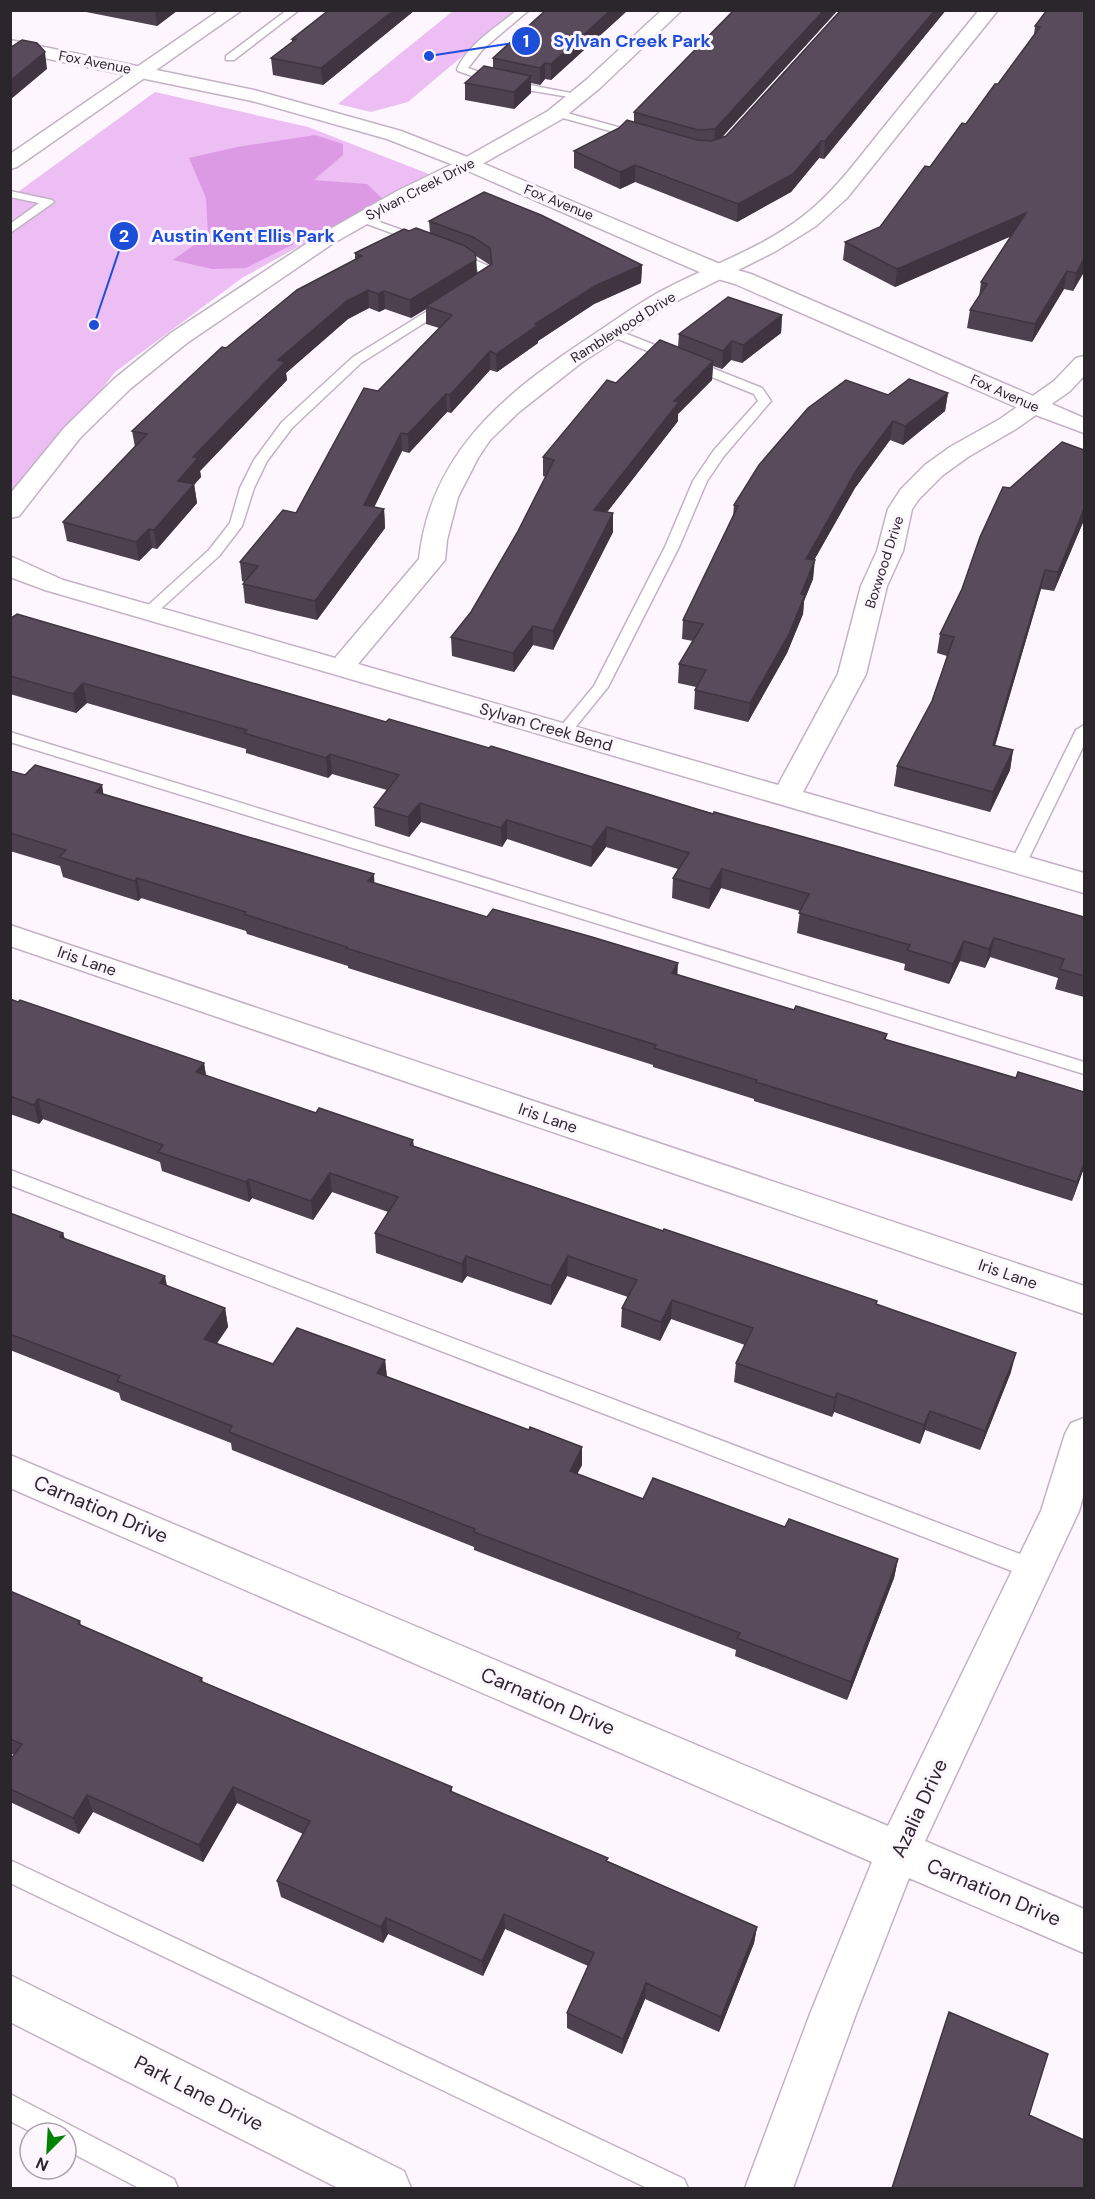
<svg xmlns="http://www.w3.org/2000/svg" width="1095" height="2199" font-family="'DM Sans',sans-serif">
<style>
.green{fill:#edbef3}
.forest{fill:#dc9ae5}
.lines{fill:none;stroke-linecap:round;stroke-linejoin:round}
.service-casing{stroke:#c3b2c6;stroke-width:3}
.minor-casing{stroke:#c3b2c6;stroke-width:3}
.tertiary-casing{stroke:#c3b2c6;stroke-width:3}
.secondary-casing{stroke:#c3b2c6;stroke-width:3}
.service{fill:#fff;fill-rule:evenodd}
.minor{fill:#fff;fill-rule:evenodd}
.tertiary{fill:#fff;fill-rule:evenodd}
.secondary{fill:#fff;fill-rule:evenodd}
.wall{fill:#4d404f;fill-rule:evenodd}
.shaded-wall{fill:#3f3440}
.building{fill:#5a4b5c;stroke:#3f3440;stroke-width:1.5}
.labels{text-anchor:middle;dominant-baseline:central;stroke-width:6;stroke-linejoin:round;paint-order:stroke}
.far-street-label{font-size:14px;fill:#2b252c;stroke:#fdf6fe}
.street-label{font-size:16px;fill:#2b252c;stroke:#fdf6fe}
.near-street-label{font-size:20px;fill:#2b252c;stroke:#fdf6fe}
.leader{fill:none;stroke:#1d4ed8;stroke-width:2}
.callout-dot{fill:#1d4ed8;stroke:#fdf6fe;stroke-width:2}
.mark-label{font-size:18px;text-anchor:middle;font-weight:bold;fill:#fff}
.callout-label{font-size:18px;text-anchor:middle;font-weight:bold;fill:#1d4ed8;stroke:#fdf6fe;stroke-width:6;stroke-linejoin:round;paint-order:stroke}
</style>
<rect width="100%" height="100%" fill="#fdf6fe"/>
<path class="green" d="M 453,11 L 516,11 L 408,102 L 371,112 L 338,104 Z
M 155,92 L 308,127 L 429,174 L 242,278 L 115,372 L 11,510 L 11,197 Z"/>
<path class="forest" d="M 315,135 L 343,144 L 343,155 L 314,180 L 367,184 L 386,202 L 343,226 L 298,242 L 246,268 L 212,269 L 173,260 L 208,235 L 206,198 L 189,158 L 237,147 Z"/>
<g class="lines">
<g class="service-casing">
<path id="service" d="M 287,10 L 299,10 L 234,60 L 226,60 L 226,56 Z
M 517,10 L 529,10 L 483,49 L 468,68 L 499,79 L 581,95 L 581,99 L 498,85 L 458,71 L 457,69 C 468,44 497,27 517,10 Z
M 556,110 L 643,134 L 644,136 L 639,139 L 552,115 L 551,113 Z
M 10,191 L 52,200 L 54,202 L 10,233 L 10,224 L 39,203 L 10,197 Z
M 363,216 L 424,238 L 426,240 L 424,242 L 416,242 L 359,221 L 359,217 Z
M 454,250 L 488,266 L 491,280 C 486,286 477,291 469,290 L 469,284 L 479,279 L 478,270 L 450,255 L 448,253 Z
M 447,299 L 453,303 L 451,306 L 361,363 L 292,428 L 267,461 L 254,488 L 242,526 L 219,556 L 154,615 L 144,615 L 142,612 L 144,609 L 209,550 L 230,523 L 240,488 L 254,460 L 282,422 L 353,357 Z
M 612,328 L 762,388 L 771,401 L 724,456 L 707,481 L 679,547 L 608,687 L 569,735 L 564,737 L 556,732 L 594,686 L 665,547 L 693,481 L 714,450 L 758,401 L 754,394 L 608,335 L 606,332 Z
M 1084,725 L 1084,745 L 1026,864 L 1024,868 L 1012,868 L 1010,864 L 1076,730 Z
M 10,732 L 1084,1062 L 1084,1074 L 10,742 Z
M 10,1170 L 1041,1562 L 1044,1569 L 1041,1576 L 1033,1578 L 1025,1576 L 10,1185 Z
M 10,1860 L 684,2179 L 688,2188 L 647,2188 L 10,1883 Z
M 10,2094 L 174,2179 L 178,2188 L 139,2188 L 66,2150 L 66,2133 L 33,2133 L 10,2121 Z"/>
</g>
<g class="minor-casing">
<path id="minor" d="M 662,10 L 682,10 L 600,88 L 562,119 L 475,168 L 411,199 L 332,244 L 187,343 L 130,389 L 80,438 L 19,516 L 10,518 L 10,494 L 64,428 L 114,379 L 171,333 L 318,236 L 397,191 L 461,160 L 548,111 L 586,80 Z
M 979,10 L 998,10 L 847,198 L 816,226 L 776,251 L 669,305 L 581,363 L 519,412 L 490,440 L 478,458 L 458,497 L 447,540 L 445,560 L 358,664 L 778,785 L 838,674 L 861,586 L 877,551 L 888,509 L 901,489 L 925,465 L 950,447 L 1000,419 L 1054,381 L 1076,358 L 1084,356 L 1084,376 L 1070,391 L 1016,429 L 968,457 L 943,475 L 919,499 L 912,509 L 903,551 L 887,586 L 866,674 L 803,792 L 1084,873 L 1084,893 L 45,590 L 10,577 L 10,556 L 63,580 L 335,658 L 419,559 C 431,450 508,391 593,335 C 613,322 633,307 654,295 C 702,268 758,251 802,217 C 832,194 855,163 879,133 C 912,92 946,51 979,10 Z
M 10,925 L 1084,1286 L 1084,1314 L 10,946 Z
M 1084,1418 L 1084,1494 L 1079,1511 L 925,1841 L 1084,1909 L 1084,1953 L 909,1878 L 856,2014 L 793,2188 L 745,2188 L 810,2014 L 872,1862 L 10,1488 L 10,1455 L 888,1826 L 1041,1511 L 1065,1434 L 1071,1423 Z
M 10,1975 L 404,2171 L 411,2188 L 338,2188 L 10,2022 Z"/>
</g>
<g class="tertiary-casing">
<path id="tertiary" d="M 220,10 L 242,10 L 17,167 L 10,169 L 10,154 Z"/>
</g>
<g class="secondary-casing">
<path id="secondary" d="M 10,40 L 254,90 L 401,131 L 475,160 L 727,267 L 751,274 L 1084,418 L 1084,433 L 1025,411 L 735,284 L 711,277 L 461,168 L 387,139 L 252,101 L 10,51 Z"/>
</g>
<use href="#service" class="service"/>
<use href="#minor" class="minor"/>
<use href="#tertiary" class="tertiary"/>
<use href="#secondary" class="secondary"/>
</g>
<path class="wall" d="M 76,10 L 178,10 L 157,26 Z
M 329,10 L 415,10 L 323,85 L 273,75 L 271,58 L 292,42 L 292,39 Z
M 546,10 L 628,10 L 551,80 L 545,79 L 540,85 L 531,83 L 531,93 L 514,109 L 465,100 L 465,83 L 493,68 L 493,58 Z
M 734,10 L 838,10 L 721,138 L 726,136 L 841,10 L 946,10 L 824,159 L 819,158 L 791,192 L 737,222 L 635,182 L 620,189 L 574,168 L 574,151 L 619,128 L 634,122 L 634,112 Z
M 1084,10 L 1084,272 L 1073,291 L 1064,289 L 1032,342 L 967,328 L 970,310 L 979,297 L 981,282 L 1011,236 L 895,287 L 843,260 L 845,242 L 880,227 L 998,84 L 1034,35 L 1035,26 Z
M 429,221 L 642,265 L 641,283 L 594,304 L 538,341 L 538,343 L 497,372 L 490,370 L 451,413 L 447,412 L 409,453 L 402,451 L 374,507 L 384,509 L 385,528 L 317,620 L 245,603 L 243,584 L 245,582 L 242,581 L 240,562 L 296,513 L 378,391 L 439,328 L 426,324 L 426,309 L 411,318 L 385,309 L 379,312 L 369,308 L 348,319 L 286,373 L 287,380 L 200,471 L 201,477 L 194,484 L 197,503 L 157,549 L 152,548 L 139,561 L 67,541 L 63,522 L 135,447 L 132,431 L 226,348 L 355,259 L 355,253 L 409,231 L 430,233 ZM 476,256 L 490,265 L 477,274 Z
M 782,315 L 781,333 L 742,363 L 731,360 L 722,369 L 713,366 L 712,380 L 678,414 L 678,421 L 607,512 L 613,513 L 613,532 L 553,650 L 533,645 L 514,672 L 452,656 L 451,637 L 471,612 L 517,533 L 546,477 L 543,476 L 543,457 L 616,383 L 678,347 L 679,334 Z
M 948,393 L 945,411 L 903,445 L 890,440 L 855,488 L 814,560 L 813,579 L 804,601 L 803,614 L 787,653 L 748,722 L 694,709 L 695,690 L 696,687 L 678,683 L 679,664 L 693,641 L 682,639 L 683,620 L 733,516 L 734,505 L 888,395 Z
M 1084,450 L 1084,520 L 1054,591 L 1041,589 L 995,746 L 1013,750 L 1010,770 L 990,812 L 894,786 L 897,766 L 932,701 L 947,656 L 937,653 L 940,634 L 1010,488 Z
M 10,619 L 386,722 L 1084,917 L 1084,997 L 1055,989 L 1058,978 L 990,957 L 985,968 L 960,961 L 949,984 L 904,970 L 905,964 L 797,933 L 800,911 L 721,888 L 709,909 L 672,898 L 673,878 L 678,869 L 606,847 L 591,867 L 507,839 L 502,847 L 421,822 L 409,837 L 375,826 L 374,807 L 387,790 L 332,774 L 328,778 L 246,753 L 246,749 L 87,703 L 76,713 L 10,694 Z
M 10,771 L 25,775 L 102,785 L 103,794 L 374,874 L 374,883 L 794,1010 L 887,1034 L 886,1039 L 1084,1168 L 1072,1201 L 754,1101 L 754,1099 L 653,1067 L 653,1065 L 348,968 L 348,966 L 247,934 L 246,931 L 141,898 L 138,901 L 63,877 L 60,866 L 10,851 Z
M 10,999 L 204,1063 L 206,1076 L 316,1113 L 413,1140 L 414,1146 L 663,1231 L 877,1301 L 877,1304 L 1011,1372 L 980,1450 L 925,1430 L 920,1444 L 834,1412 L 832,1417 L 734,1382 L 736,1363 L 745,1345 L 671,1319 L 660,1341 L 621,1327 L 622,1308 L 628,1297 L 567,1276 L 551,1305 L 467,1276 L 462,1283 L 376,1253 L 375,1233 L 388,1212 L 332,1192 L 313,1220 L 252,1198 L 249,1202 L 162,1171 L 160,1162 L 43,1119 L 39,1124 L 10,1114 Z
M 10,1213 L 63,1233 L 65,1239 L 167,1286 L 225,1308 L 228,1327 L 217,1343 L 273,1364 L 385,1360 L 387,1377 L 582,1465 L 577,1474 L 643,1499 L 785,1527 L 898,1559 L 894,1578 L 847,1700 L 735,1656 L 736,1650 L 474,1550 L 474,1547 L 232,1450 L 231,1443 L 121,1400 L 119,1393 L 10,1350 Z
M 10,1591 L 80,1621 L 81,1625 L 202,1678 L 203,1682 L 452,1787 L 452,1792 L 757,1927 L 754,1943 L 719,2032 L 645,1999 L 622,2054 L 567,2028 L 567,2013 L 588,1966 L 505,1929 L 483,1976 L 388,1934 L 383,1943 L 281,1897 L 277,1881 L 303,1834 L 237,1803 L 203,1862 L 93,1812 L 79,1834 L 10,1802 L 10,1760 L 14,1755 L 10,1753 Z"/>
<path class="shaded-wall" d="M 155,10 L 178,10 L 157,26 Z
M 394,10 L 415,10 L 323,85 L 321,68 Z
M 611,10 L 628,10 L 551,80 L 551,64 Z
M 824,10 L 838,10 L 714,146 L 715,129 Z
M 935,10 L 946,10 L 824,159 L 825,141 Z
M 45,52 L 47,69 L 10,100 L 10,81 Z
M 545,63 L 545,79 L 540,85 L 540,68 Z
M 531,76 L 531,93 L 514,109 L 514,92 Z
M 821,141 L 819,158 L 791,192 L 737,222 L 738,204 Z
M 635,165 L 635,182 L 620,189 L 620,172 Z
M 1026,213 L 1023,231 L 895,287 L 897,269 Z
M 1084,259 L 1084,272 L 1073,291 L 1076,273 Z
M 476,260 L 477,278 L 426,306 L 426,309 L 411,318 L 410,300 Z
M 642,265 L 641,283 L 594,304 L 538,341 L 538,343 L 497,372 L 496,354 L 535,324 L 595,286 Z
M 1067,271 L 1064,289 L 1032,342 L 1035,324 Z
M 368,290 L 369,308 L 348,319 L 286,373 L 287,380 L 200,471 L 201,477 L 181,500 L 178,481 L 193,457 L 278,360 L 347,301 Z
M 384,291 L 385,309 L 379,312 L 378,294 Z
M 782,315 L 781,333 L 742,363 L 743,345 Z
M 732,341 L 731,360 L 722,369 L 723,351 Z
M 490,351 L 490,370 L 451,413 L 450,395 Z
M 713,361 L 712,380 L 678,414 L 678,421 L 594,529 L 594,510 L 674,401 Z
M 948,393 L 945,411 L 903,445 L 905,426 Z
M 446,394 L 447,412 L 409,453 L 408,434 Z
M 893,421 L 890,440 L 855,488 L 804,578 L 806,559 L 857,469 Z
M 401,433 L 402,451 L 366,524 L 364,505 Z
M 194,484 L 197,503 L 157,549 L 154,530 Z
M 384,509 L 385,528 L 317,620 L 315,601 Z
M 1084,509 L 1084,520 L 1054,591 L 1058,572 Z
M 613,513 L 613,532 L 553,650 L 553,631 Z
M 149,529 L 152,548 L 139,561 L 136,542 Z
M 815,560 L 813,579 L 804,601 L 803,614 L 787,653 L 748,722 L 750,703 L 801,594 Z
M 1045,570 L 1041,589 L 989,765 L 993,745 Z
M 533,626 L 533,645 L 514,672 L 513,653 Z
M 83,683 L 87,703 L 76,713 L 73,694 Z
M 1013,750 L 1010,770 L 990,812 L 993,792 Z
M 330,754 L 332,774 L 328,778 L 326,758 Z
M 102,785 L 105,805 L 96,792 Z
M 420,803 L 421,822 L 409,837 L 408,817 Z
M 507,820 L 507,839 L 502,847 L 501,828 Z
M 607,827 L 606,847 L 591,867 L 592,847 Z
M 722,869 L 721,888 L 709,909 L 710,889 Z
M 374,874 L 375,894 L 368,881 Z
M 137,878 L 141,898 L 138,901 L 135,881 Z
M 994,938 L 990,957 L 985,968 L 989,949 Z
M 964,941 L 960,961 L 949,984 L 953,964 Z
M 678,963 L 677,983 L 672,973 Z
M 204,1063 L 207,1082 L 196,1072 Z
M 38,1099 L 43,1119 L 39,1124 L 34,1105 Z
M 1084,1163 L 1084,1168 L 1072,1201 L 1077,1182 Z
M 330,1173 L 332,1192 L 313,1220 L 311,1201 Z
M 249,1179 L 252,1198 L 249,1202 L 246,1182 Z
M 63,1233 L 68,1252 L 60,1237 Z
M 466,1256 L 467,1276 L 462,1283 L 462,1264 Z
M 568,1256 L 567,1276 L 551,1305 L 551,1286 Z
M 165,1276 L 169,1295 L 160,1283 Z
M 672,1300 L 671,1319 L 660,1341 L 661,1322 Z
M 225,1308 L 228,1327 L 207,1358 L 204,1339 Z
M 1016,1353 L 1011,1372 L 980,1450 L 985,1431 Z
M 385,1360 L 387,1379 L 377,1373 Z
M 837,1393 L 834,1412 L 832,1417 L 835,1398 Z
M 930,1411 L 925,1430 L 920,1444 L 924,1425 Z
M 582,1447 L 582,1465 L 569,1490 L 570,1471 Z
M 898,1559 L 894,1578 L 847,1700 L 851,1682 Z
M 233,1787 L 237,1803 L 203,1862 L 199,1845 Z
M 87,1795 L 93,1812 L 79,1834 L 73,1818 Z
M 504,1914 L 505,1929 L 483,1976 L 482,1961 Z
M 386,1918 L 388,1934 L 383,1943 L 381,1927 Z
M 757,1927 L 754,1943 L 719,2032 L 721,2017 Z
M 646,1983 L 645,1999 L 622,2054 L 623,2039 Z"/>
<path class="building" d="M 329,10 L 394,10 L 321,68 L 271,58 L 296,39 L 292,39 Z
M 546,10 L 611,10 L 551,64 L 545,63 L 540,68 L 493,58 Z
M 734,10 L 824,10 L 715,129 L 698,130 L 634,112 Z
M 841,10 L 935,10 L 825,141 L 821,141 L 793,174 L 738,204 L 635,165 L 620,172 L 574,151 L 619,128 L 627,120 L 697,140 L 711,141 L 726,136 Z
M 1047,10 L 1084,10 L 1084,259 L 1076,273 L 1067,271 L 1035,324 L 970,310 L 987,284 L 981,282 L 1026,213 L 897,269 L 845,242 L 880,227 L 925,166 L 930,167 L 962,123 L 966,124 L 995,84 L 998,84 L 1040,27 L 1035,26 Z
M 22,40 L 37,43 L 45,52 L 10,81 L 10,48 Z
M 484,66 L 531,76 L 514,92 L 465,83 Z
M 484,192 L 541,215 L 642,265 L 595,286 L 535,324 L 538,325 L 496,354 L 490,351 L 450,395 L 446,394 L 408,434 L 401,433 L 364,505 L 384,509 L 315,601 L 243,584 L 258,566 L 240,562 L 283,510 L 296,513 L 364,388 L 378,391 L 452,315 L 426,306 L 492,264 L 490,248 L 473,237 L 429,221 Z
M 416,228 L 463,245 L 475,253 L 476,260 L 410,300 L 384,291 L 378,294 L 368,290 L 347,301 L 278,360 L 285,362 L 193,457 L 198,458 L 178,481 L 194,484 L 154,530 L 149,529 L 136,542 L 63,522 L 147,434 L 132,431 L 222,347 L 226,348 L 297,290 L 362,256 L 355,253 L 404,229 L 409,231 Z
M 728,297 L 782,315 L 743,345 L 732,341 L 723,351 L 679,334 Z
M 660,340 L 713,361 L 674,401 L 679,402 L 594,510 L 613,513 L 553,631 L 533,626 L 513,653 L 451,637 L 471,612 L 517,533 L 554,460 L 543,457 L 607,380 L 616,383 Z
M 909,379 L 948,393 L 905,426 L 893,421 L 857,469 L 806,559 L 815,560 L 801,594 L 805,595 L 789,634 L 750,703 L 695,690 L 706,670 L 679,664 L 703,624 L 683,620 L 738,506 L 734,505 L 759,465 L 808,408 L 846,380 L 888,395 Z
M 1062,442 L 1084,450 L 1084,509 L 1058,572 L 1045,570 L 993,745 L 1013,750 L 993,792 L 897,766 L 932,701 L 954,637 L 940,634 L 962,589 L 980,537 L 1003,487 L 1010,488 Z
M 17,614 L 386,722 L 389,719 L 489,748 L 491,746 L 713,814 L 714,812 L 836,846 L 1084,917 L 1084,976 L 1060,969 L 1064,959 L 994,938 L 989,949 L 964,941 L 953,964 L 907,950 L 910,945 L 799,913 L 809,894 L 722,869 L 710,889 L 673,878 L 689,853 L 607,827 L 592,847 L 507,820 L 501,828 L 420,803 L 408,817 L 374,807 L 399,775 L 330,754 L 326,758 L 244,733 L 247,730 L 83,683 L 73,694 L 10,676 L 10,619 Z
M 35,765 L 102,785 L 96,792 L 374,874 L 368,881 L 487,917 L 493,909 L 592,937 L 678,963 L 672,973 L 794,1010 L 796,1006 L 887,1034 L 884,1039 L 1016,1078 L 1018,1072 L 1084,1092 L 1084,1163 L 1077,1182 L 756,1082 L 757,1080 L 654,1048 L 656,1045 L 346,948 L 347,947 L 244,914 L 246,912 L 137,878 L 135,881 L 59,857 L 66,850 L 10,833 L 10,771 L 25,775 Z
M 10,999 L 18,1002 L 20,1000 L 204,1063 L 196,1072 L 316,1113 L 319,1108 L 413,1140 L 410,1145 L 663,1231 L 664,1229 L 877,1301 L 876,1304 L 1016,1353 L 985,1431 L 930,1411 L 924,1425 L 837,1393 L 835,1398 L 736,1363 L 753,1328 L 672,1300 L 661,1322 L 622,1308 L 637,1280 L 568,1256 L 551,1286 L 466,1256 L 462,1264 L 375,1233 L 398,1197 L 330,1173 L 311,1201 L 249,1179 L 246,1182 L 158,1152 L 163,1145 L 38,1099 L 34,1105 L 10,1096 Z
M 10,1213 L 63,1233 L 60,1237 L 165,1276 L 160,1283 L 225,1308 L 204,1339 L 273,1364 L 297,1328 L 385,1360 L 377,1373 L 529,1430 L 530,1427 L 582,1447 L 570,1471 L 643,1499 L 653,1478 L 785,1527 L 789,1519 L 898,1559 L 851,1682 L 737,1638 L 740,1633 L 474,1532 L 475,1529 L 229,1432 L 232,1426 L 117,1381 L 120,1376 L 10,1334 Z
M 10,1591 L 80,1621 L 78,1624 L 202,1678 L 200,1681 L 452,1787 L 450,1791 L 608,1858 L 606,1861 L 757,1927 L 721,2017 L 646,1983 L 623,2039 L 567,2013 L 594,1953 L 504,1914 L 482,1961 L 386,1918 L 381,1927 L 277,1881 L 310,1821 L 233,1787 L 199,1845 L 87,1795 L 73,1818 L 10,1789 L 10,1760 L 22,1744 L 10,1739 Z
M 949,2012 L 1048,2054 L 1029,2115 L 1084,2140 L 1084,2188 L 892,2188 Z"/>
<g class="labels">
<g class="far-street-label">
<text transform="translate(95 62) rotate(11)">Fox Avenue</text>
<text transform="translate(420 189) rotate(-27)">Sylvan Creek Drive</text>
<text transform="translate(559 202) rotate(22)">Fox Avenue</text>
<text transform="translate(623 327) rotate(-32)">Ramblewood Drive</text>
<text transform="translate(1005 393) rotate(24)">Fox Avenue</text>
<text transform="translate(884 562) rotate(-72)">Boxwood Drive</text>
</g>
<g class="street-label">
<text transform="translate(546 727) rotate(16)">Sylvan Creek Bend</text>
<text transform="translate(87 961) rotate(19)">Iris Lane</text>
<text transform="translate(548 1118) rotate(19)">Iris Lane</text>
<text transform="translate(1008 1274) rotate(19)">Iris Lane</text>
</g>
<g class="near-street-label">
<text transform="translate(101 1509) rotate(23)">Carnation Drive</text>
<text transform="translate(548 1701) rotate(23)">Carnation Drive</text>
<text transform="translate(919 1808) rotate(-65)">Azalia Drive</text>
<text transform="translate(994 1892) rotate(23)">Carnation Drive</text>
<text transform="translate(199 2093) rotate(27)">Park Lane Drive</text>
</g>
</g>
<path class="leader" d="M429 56L526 41M94 325L124 236"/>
<g class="callout-dot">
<circle cx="429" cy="56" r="6"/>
<circle cx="94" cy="325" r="6"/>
<circle cx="526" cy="41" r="15"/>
<circle cx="124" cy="236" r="15"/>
</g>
<g class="mark-label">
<text x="526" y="47">1</text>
<text x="124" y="242">2</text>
</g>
<g class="callout-label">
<text x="632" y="47">Sylvan Creek Park</text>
<text x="243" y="242">Austin Kent Ellis Park</text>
</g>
<rect width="1095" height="2199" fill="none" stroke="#2b252c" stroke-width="24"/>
<g transform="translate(48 2151) rotate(204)"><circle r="28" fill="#fdf6fe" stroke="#a9a2aa" stroke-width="1.5"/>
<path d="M0-4.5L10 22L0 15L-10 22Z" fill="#008301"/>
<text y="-9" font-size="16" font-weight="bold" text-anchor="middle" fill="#2b252c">N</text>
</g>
</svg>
